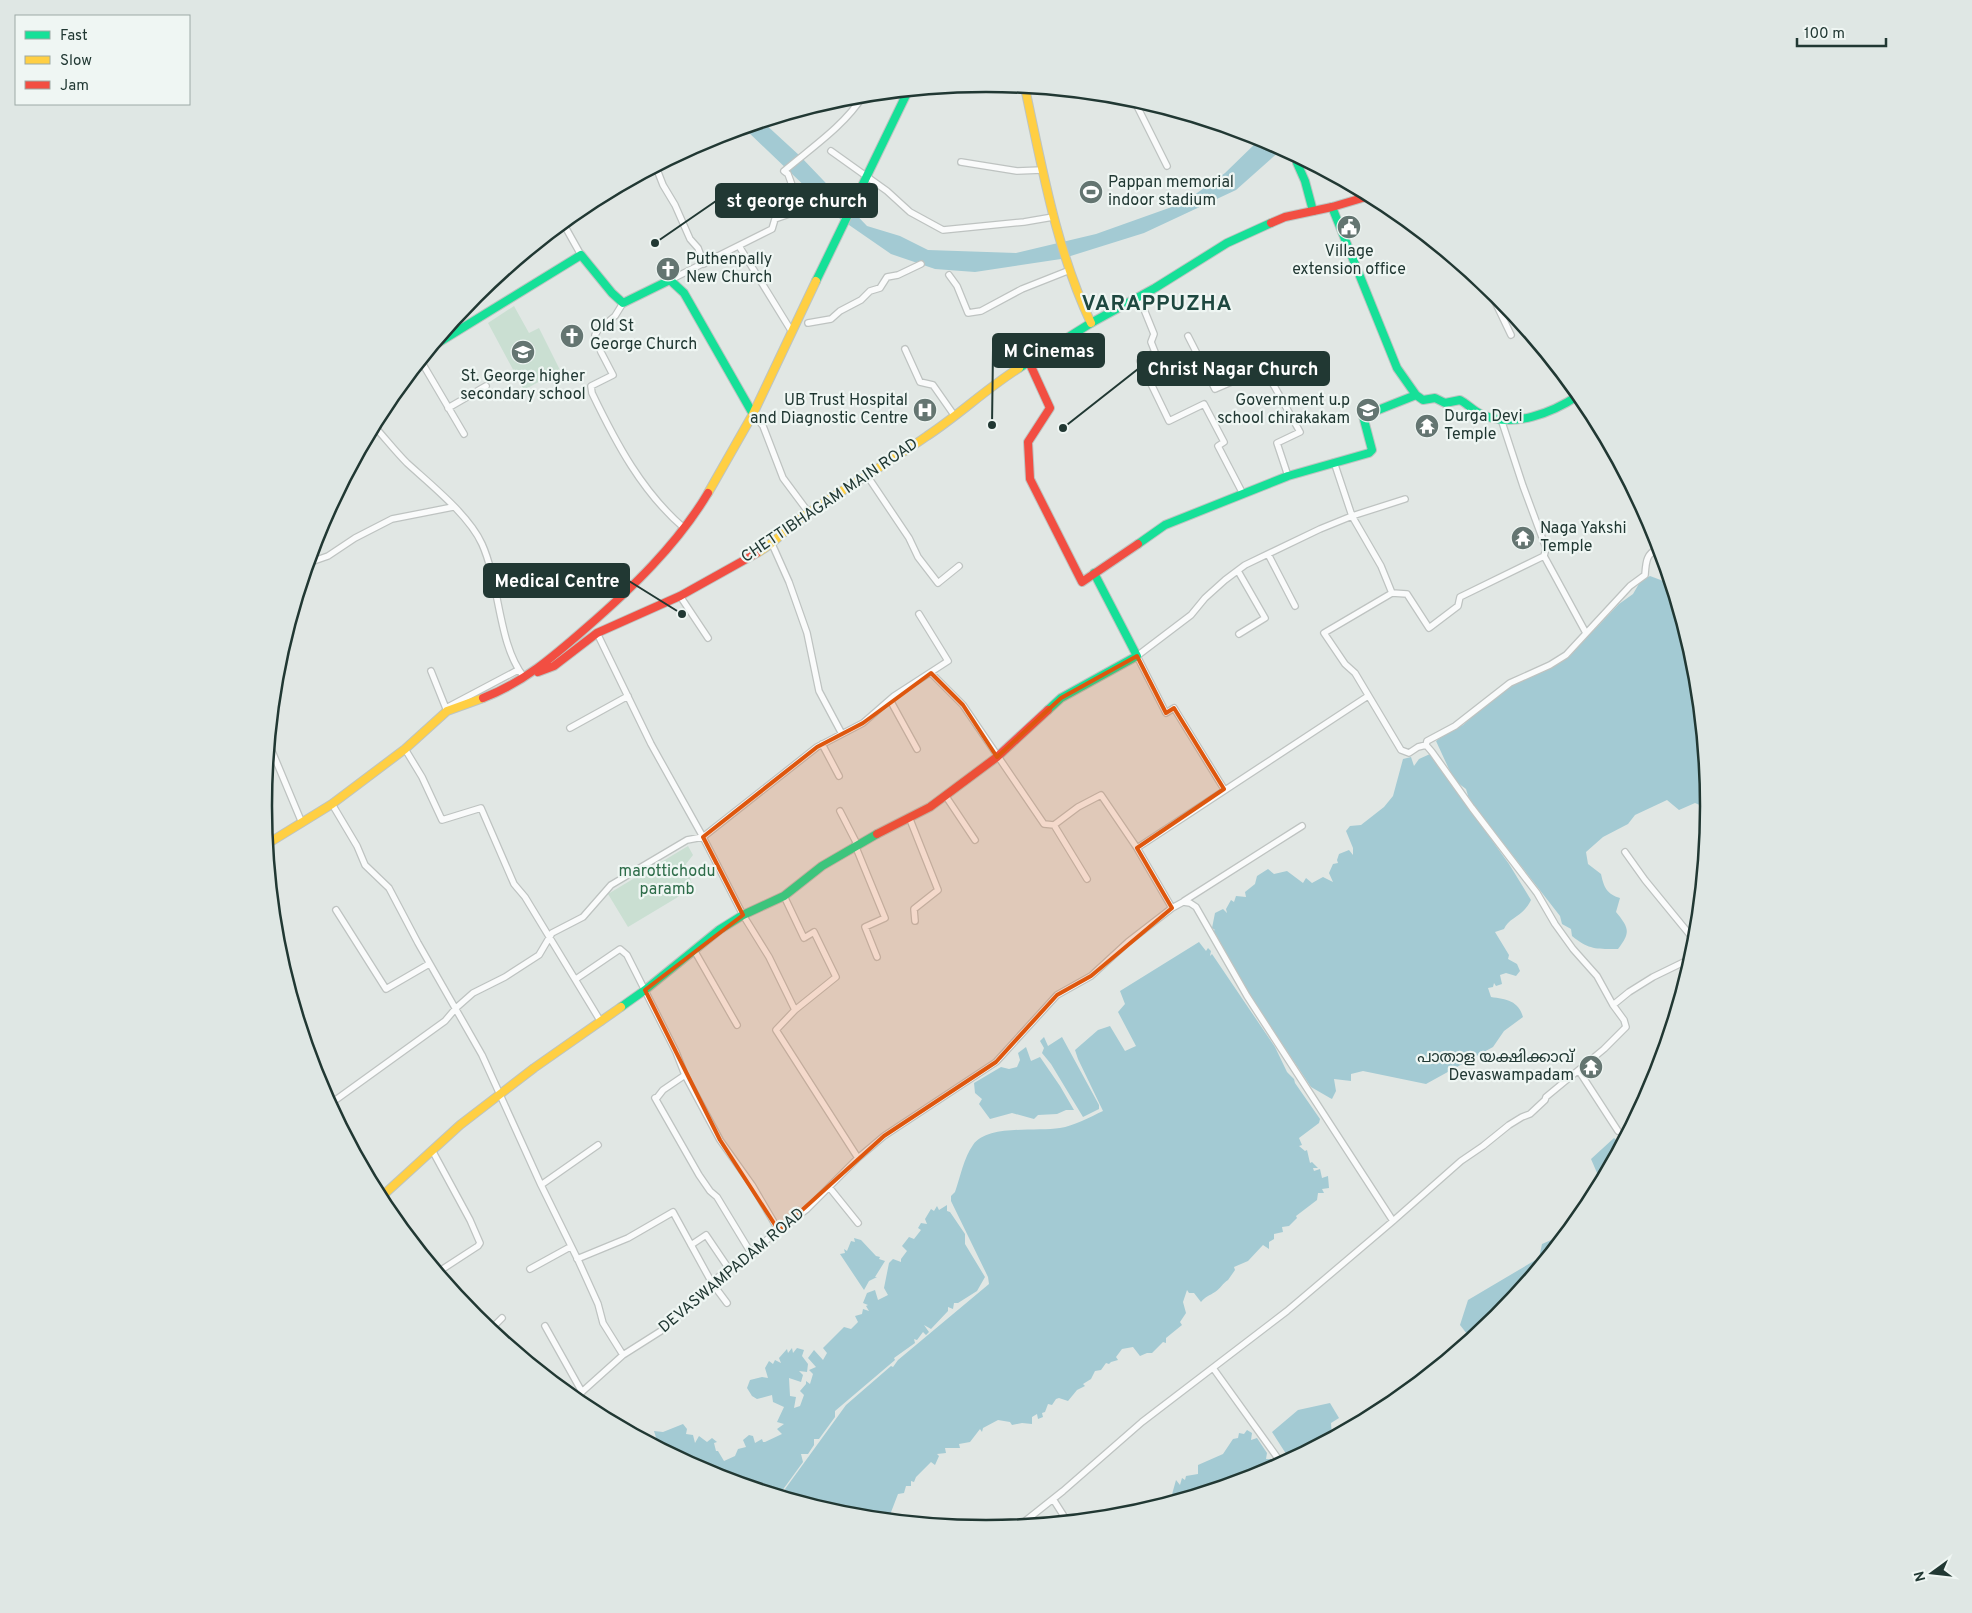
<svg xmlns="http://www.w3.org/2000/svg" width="1972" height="1613" font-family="Overpass,'Noto Sans Malayalam',sans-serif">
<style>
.green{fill:#cadfd2}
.water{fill:#a3cad3}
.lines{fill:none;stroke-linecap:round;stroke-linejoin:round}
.stream{stroke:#a3cad3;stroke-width:2}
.street-casing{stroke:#bec3c1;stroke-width:8}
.fast-casing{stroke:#bdc4c1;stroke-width:10}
.slow-casing{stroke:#bdc4c1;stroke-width:10}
.jam-casing{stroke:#bdc4c1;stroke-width:10}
.street{stroke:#fafbfb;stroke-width:5.5}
.fast{stroke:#16e098;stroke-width:8}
.slow{stroke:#ffcf43;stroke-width:8}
.jam{stroke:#f24e42;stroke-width:8}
.marked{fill:#de570e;fill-opacity:0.2;stroke:#de570e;stroke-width:4;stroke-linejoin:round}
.labels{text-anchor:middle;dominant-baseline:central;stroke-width:4.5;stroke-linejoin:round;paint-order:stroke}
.poi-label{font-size:16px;fill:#213833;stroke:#eff6f3;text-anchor:start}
.street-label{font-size:16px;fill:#213833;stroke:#eff6f3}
.park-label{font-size:16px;fill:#2d6c49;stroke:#eff6f3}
.district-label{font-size:21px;font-weight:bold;letter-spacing:1px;fill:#1e4840;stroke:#eff6f3}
.rim{fill:none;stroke:#213833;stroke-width:2.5}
.leader{fill:none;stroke:#213833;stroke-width:2}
.callout-dot{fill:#213833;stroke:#eff6f3;stroke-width:2}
.callout{fill:#213833;stroke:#213833;stroke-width:2}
.callout-label{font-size:18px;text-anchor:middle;font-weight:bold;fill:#fff}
</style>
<rect width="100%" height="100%" fill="#e1e7e4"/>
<path class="green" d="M 514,306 L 529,333 L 539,328 L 560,370 L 524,390 L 488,323 Z
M 688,846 L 693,855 L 686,864 L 693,888 L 628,927 L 608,894 Z"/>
<path class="water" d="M 763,122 L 800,156 L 867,226 L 900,236 L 928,250 L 1016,253 L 1096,234 L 1183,203 L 1225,173 L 1261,138 L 1282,149 L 1236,190 L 1144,233 L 1061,259 L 975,272 L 935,269 L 891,254 L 836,216 L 744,128 Z
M 1650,576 L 1666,582 L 1671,587 L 1695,666 L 1709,809 L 1695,803 L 1679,810 L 1667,800 L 1635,815 L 1628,824 L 1603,837 L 1586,852 L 1588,864 L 1601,874 C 1604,888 1607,894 1620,898 L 1616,912 C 1629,928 1631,932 1618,949 C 1597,949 1589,950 1572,936 L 1571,929 L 1562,924 L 1560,916 L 1469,799 L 1466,789 L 1454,780 L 1436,741 L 1445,734 L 1463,725 L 1498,694 L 1521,680 L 1554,666 L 1569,656 L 1619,604 L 1633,594 L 1640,582 Z
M 1430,754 L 1509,864 L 1531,900 C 1523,917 1509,917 1504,929 L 1495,932 L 1509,955 L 1508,959 L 1517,964 L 1520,971 L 1516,976 L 1506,973 L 1500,975 L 1502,984 L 1496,986 L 1494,983 L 1493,987 L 1488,988 L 1491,997 C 1506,999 1519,1001 1523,1017 L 1504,1031 L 1493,1047 L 1426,1084 L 1363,1071 L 1351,1074 L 1351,1081 L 1334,1079 L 1336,1091 L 1332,1099 L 1330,1098 L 1311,1087 L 1237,976 L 1213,931 L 1215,930 L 1212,928 L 1215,913 L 1223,909 L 1227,913 L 1226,909 L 1231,900 L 1234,902 L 1236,896 L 1246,897 L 1245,892 L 1255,884 L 1257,876 L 1268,869 L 1274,874 L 1287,871 L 1303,883 L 1306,878 L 1312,883 L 1323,877 L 1333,882 L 1329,873 L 1333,864 L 1338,863 L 1337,860 L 1339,854 L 1349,850 L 1353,855 L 1353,848 L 1346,831 L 1350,826 L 1361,825 L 1384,807 L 1393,796 L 1403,759 L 1411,757 L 1414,766 L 1419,759 Z
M 1199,942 L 1206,951 L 1208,948 L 1211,951 L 1210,956 L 1212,954 L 1275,1047 L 1287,1072 L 1294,1079 L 1295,1083 L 1320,1119 L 1319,1123 L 1299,1138 L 1302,1145 L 1299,1146 L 1305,1151 L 1307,1150 L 1310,1163 L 1312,1162 L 1318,1168 L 1313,1168 L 1314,1171 L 1320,1169 L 1322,1178 L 1328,1176 L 1329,1188 L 1322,1189 L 1324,1193 L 1318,1193 L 1317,1200 L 1296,1216 L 1297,1218 L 1289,1226 L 1282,1227 L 1283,1232 L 1274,1234 L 1274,1239 L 1269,1242 L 1269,1249 L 1263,1245 L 1248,1261 L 1234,1267 L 1235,1270 L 1228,1280 C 1223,1283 1220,1289 1215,1292 C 1209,1296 1206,1296 1201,1302 L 1194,1293 L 1189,1293 L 1187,1290 L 1183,1302 L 1186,1313 L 1180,1322 L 1182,1325 L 1166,1338 L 1166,1343 L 1163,1342 L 1152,1353 L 1147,1353 L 1140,1356 L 1133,1347 L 1122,1349 L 1116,1357 L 1118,1360 L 1111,1362 L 1109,1364 L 1106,1363 L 1101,1370 L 1095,1371 L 1091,1379 L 1083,1384 L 1085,1386 L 1077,1390 L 1068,1401 L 1059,1398 L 1056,1399 L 1052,1405 L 1048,1404 L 1045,1412 L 1042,1413 L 1043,1417 L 1038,1419 L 1037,1414 L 1032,1417 L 1032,1424 L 1022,1423 L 1012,1425 L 1010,1422 L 998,1420 L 983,1428 L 982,1432 L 980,1429 L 970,1442 L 959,1444 L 960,1448 L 945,1448 L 946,1453 L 937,1454 L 939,1456 L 935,1465 L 931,1462 L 916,1477 L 914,1482 L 911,1481 L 911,1486 L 906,1486 L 904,1493 L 898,1494 L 888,1520 L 845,1515 L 780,1496 L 846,1405 L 891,1366 L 893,1367 L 898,1360 L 989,1284 L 988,1277 L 951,1201 L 951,1196 L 955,1192 C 960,1178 964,1157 973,1145 C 988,1124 1036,1132 1060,1128 C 1074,1126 1090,1117 1103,1111 L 1078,1059 L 1075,1050 L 1098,1030 L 1110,1026 L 1125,1051 L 1136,1046 L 1118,1012 L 1125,1004 L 1120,991 Z
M 1044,1037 L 1048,1046 L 1062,1037 L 1099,1105 L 1099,1109 L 1083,1117 L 1051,1064 L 1042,1053 L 1044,1048 L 1040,1041 Z
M 1026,1047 L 1031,1061 L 1040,1057 L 1060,1086 L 1074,1110 L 1066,1110 L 1057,1114 L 1038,1115 L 1034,1119 L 1012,1113 L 990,1119 L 979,1104 L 982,1099 L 975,1093 L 974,1083 L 1001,1067 L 1009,1069 L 1017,1067 L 1020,1060 L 1018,1053 Z
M 1614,1138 L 1621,1144 L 1601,1182 L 1591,1159 Z
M 947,1205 L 947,1211 L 950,1212 L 965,1234 L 965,1244 L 985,1277 L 977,1291 L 958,1303 L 954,1303 L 953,1309 L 948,1307 L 948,1311 L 931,1329 L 924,1325 L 929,1332 L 926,1335 L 923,1332 L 917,1340 L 914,1339 L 915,1343 L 894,1358 L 895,1360 L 835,1411 L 835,1417 L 819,1439 L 814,1439 L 814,1445 L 808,1454 L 801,1454 L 803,1462 L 779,1495 L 709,1474 L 656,1446 L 658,1444 L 654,1431 L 663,1432 L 683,1424 L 687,1429 L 686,1434 L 693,1435 L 695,1443 L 699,1436 L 707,1442 L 712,1438 L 717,1442 L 714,1443 L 716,1451 L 718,1451 L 724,1461 L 735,1456 L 738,1449 L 746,1447 L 743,1440 L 749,1435 L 753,1436 L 755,1443 L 762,1439 L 763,1442 L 765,1442 L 782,1434 L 777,1429 L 784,1424 L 777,1422 L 784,1407 L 773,1402 L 772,1395 L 757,1399 L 752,1396 L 747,1388 L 750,1380 L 762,1377 L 768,1378 L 765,1368 L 769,1361 L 773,1364 L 775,1360 L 781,1363 L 779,1358 L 787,1349 L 788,1353 L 792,1348 L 793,1353 L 797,1348 L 804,1350 L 802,1356 L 808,1364 L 807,1372 L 799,1371 L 803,1375 L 801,1382 L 789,1378 L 790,1396 L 796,1397 L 794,1408 L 800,1406 L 804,1395 L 800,1391 L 806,1384 L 806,1381 L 810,1384 L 813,1374 L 809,1370 L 816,1367 L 808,1358 L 814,1350 L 823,1360 L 827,1353 L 823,1348 L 844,1327 L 851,1329 L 858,1322 L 855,1316 L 862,1314 L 863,1309 L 869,1311 L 866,1306 L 868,1305 L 863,1303 L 867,1293 L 875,1290 L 878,1300 L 888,1295 L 884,1288 L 889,1263 L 893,1259 L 901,1262 L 901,1259 L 907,1251 L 902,1246 L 909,1237 L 914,1239 L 921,1230 L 918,1228 L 921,1223 L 927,1224 L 925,1219 L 931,1209 L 934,1211 L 937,1206 L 939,1210 Z
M 1567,1233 L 1497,1318 L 1471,1339 L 1460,1325 L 1468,1300 L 1539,1258 L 1542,1244 Z
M 854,1238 L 861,1240 L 876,1256 L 880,1257 L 879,1259 L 885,1261 L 875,1277 L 877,1277 L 869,1281 L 864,1290 L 840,1254 L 845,1253 L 844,1249 L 847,1251 L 851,1241 L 855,1242 Z
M 1465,1336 L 1469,1341 L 1387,1408 L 1347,1429 Z
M 1330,1403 L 1339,1418 L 1331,1423 L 1332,1437 L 1290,1460 L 1272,1432 L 1298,1410 Z
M 1247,1430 L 1252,1433 L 1251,1440 L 1257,1438 L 1267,1453 L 1266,1459 L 1273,1459 L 1272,1465 L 1278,1466 L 1262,1474 L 1166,1504 L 1162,1499 L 1171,1498 L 1176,1480 L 1180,1485 L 1182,1478 L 1185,1480 L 1186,1476 L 1198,1474 L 1198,1465 L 1223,1454 L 1233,1439 L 1238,1438 L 1239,1433 L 1244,1434 Z"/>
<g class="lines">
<path class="stream" d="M 1178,207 C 1181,202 1187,196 1194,196"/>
<g class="street-casing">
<path id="street" d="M 1134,100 L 1167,166
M 831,151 L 887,191 L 910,212 L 943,230 L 1024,222 L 1053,217
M 961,162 L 1017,171 L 1042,170
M 656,167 L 663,185 L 675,205 L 690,239 L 698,248 L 704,264
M 563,223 L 581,255
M 739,246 L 792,332
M 949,275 L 957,286 L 968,313 L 981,311 L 1022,289 L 1070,270
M 670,280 L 772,229 L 775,219 L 801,210 L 788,174 L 784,171 C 811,148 844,126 863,96
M 1489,289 L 1511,335
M 1139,297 L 1154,334 L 1151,342 L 1155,352 L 1140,361 L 1169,421 L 1204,404 L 1224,442 L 1218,446 L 1243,494
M 623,303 L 615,316 L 598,330 L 595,335 L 601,352 L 613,375 L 591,386 L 592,393 C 616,443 642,492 684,528
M 808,323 L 831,319 L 840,311 L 861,300 L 870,291 L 880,288 L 887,277 L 898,275 L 921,264
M 1188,336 L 1215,389 L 1264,368 L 1300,432 L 1277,443 L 1288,476
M 905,349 L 920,382 L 933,385 L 954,415
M 421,361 L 464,434
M 448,408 L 486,386
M 753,414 L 763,426 L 783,478 L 809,513
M 1502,422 L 1523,486 L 1546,548 L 1544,556
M 374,426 C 385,438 395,451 407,463 C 430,484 469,515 482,544 C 500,584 498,645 524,677
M 866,474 L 909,538 L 918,557 L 938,583 L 959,566
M 772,544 L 789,582 L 807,633 L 819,691 L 842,734
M 1268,554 L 1295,606
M 308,563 L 328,556 L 355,538 L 392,519 L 453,507
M 1238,571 L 1265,618 L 1239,634
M 1392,593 L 1407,594 L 1429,628 L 1458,606 L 1460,597 L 1544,556 L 1586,633
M 680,596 L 708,638
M 597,633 L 651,744 L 703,837 L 817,747 L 863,723 L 894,696 L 948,661 L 919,614
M 431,671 L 447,711 L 448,707 L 518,670
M 931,673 L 963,705 L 1044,824 L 1054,825 L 1087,879
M 890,700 L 917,749
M 570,728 L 628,696
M 269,744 L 302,823
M 822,744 L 839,776
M 1426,745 L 1427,741 L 1455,726 L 1510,683 L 1550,665 L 1566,655 L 1630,586 L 1645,575 C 1646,561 1646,554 1659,548
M 405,749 L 422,777 L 442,820 L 481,808 L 514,884 L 525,897 L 601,1022
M 1224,789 L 1174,708 L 1166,713 L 1137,656 L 1191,615 L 1205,598 L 1225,580 L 1245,565 L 1320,529 L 1352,516 L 1405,499
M 945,795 L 975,840
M 332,804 L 357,846 L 365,865 L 389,888 L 418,943 L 482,1055 L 541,1185 L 579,1262 L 598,1304 L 603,1323 L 623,1355
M 840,811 L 857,844
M 909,817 L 938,890 L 914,909 L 915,921
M 1054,825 L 1078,807 L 1101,795 L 1137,848 L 1172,908
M 855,845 L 885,918 L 865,927 L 877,957
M 1137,848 L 1368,696
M 1625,852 L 1645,880 L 1695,941
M 784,896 L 804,938 L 814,932 L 836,977 L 795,1010
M 1184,901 L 1302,826
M 336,910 L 386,989 L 429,964
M 694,950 L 737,1025
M 576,979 L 620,949 L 627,955 L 676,1052 L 685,1075 L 720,1140 L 752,1185 L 779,1231
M 1613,1005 L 1629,992 L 1653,977 L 1692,958
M 1579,1071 L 1618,1131
M 655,1098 L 699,1175 L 710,1191 L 717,1197 L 751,1253
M 656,1099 L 663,1090 L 685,1075
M 330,1104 L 445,1021 L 456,1008 L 473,993 L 505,977 L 539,955 L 552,933 L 583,917 L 611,885 L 687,840 L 703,837 L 743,915 L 769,957 L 795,1010 L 776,1030 L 858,1158
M 432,1150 L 470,1220 L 480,1243 L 478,1246 L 438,1272
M 541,1185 L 598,1145
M 829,1187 L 858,1223
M 691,1245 L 706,1235 L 729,1269
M 577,1259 L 628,1238 L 673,1212 L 712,1283 L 727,1303
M 530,1269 L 570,1247
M 545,1326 L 582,1392
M 490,1330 L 502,1318
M 1213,1368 L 1282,1464
M 574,1399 L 623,1355 L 664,1329 L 717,1278 L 807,1209 L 858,1158 L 884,1136 L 996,1062 L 1057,995 L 1091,976 L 1128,942 L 1172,908 L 1183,902 L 1190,903 L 1196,907 L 1247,996 L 1393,1221
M 1053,1499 L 1067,1521
M 1019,1526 L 1063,1491 L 1142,1422 L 1287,1311 L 1393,1221 L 1461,1161 L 1483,1146 L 1509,1125 L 1522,1117 L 1530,1114 L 1545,1100 L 1546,1097 L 1604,1049 L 1626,1027 L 1624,1020 L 1613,1005 L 1597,976 L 1573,949 L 1555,924 L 1537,893 L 1472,808 L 1432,752 L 1426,745 L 1418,747 L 1409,753 L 1401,750 L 1355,673 L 1345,664 L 1324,633 L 1392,593 L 1381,566 L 1352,516 L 1334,462"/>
</g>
<g class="fast-casing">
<path id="fast" d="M 1297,163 L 1305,181 L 1313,211
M 1332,207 L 1397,368 L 1416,395 L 1423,400 L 1435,398 L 1445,403 L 1460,400 C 1468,404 1474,412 1483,415 C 1514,428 1552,413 1579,395
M 816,281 L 908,91
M 433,346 L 581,255 L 612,293 L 623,303 L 670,280 L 684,293 L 753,414
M 1019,368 L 1091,323 L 1155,288 L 1227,243 L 1271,223
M 1138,544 L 1165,525 L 1288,476 L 1369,453 L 1372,450 L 1363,416 L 1416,395
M 1048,710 L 1061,698 L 1137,656 L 1094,573
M 621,1007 L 645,990 L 719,930 L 743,915 L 784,896 L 822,866 L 877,834"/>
</g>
<g class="slow-casing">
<path id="slow" d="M 1025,88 C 1042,167 1056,249 1091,323
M 708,493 L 753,414 L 816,281
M 757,553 C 775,543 788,527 805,515 C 845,488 887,464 927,436 C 959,415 987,388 1019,368
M 267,844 L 332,804 L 405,749 L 447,711 L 483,698
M 380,1198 L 460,1125 L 534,1068 L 621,1007"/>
</g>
<g class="jam-casing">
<path id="jam" d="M 1271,223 L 1285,217 L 1332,207 L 1369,196
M 1029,362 L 1050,408 L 1028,442 L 1030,479 L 1082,582 L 1138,544
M 538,672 L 554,666 L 597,633 L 680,596 L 757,553
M 483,698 C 523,683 554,656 586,628 C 631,589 677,545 708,493
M 877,834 L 930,807 L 997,757 L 1048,710"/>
</g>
<use href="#street" class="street"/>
<use href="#fast" class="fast"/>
<use href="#slow" class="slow"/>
<use href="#jam" class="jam"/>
</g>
<path class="marked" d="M 1137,656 L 1166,713 L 1174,708 L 1224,789 L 1137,848 L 1172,908 L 1091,976 L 1057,995 L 996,1062 L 884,1136 L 779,1231 L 720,1140 L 645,990 L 743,915 L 703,837 L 817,747 L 863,723 L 931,673 L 963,705 L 997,757 L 1061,698 Z"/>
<defs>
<g id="stadium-disc" transform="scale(1.25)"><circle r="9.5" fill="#647571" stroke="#eff6f3"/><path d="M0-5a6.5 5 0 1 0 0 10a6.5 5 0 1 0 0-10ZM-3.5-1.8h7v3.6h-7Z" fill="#fff"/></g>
<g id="civic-disc" transform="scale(1.25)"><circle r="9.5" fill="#647571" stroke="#eff6f3"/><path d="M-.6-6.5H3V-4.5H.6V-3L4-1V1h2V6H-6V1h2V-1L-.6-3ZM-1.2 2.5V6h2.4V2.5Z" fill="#fff"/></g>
<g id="church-disc" transform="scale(1.25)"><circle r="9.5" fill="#647571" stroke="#eff6f3"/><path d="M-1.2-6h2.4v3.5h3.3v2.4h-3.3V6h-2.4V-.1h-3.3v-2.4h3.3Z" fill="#fff"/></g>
<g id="school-disc" transform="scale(1.25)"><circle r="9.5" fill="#647571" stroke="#eff6f3"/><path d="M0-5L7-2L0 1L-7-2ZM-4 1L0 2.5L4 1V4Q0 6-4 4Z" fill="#fff"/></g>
<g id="hospital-disc" transform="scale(1.25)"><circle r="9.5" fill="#647571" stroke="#eff6f3"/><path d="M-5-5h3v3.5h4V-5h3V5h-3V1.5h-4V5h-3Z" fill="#fff"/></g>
<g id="temple-disc" transform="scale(1.25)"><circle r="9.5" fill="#647571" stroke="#eff6f3"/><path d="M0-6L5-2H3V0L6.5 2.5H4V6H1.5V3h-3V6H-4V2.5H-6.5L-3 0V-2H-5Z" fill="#fff"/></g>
</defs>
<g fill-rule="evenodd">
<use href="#stadium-disc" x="1091" y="192"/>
<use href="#civic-disc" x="1349" y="227"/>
<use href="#church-disc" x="668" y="269"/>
<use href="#church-disc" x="572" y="336"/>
<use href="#school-disc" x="523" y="352"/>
<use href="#hospital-disc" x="925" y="410"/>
<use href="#school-disc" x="1368" y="410"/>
<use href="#temple-disc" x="1427" y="426"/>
<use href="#temple-disc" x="1523" y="538"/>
<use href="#temple-disc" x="1591" y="1067"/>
</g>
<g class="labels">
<g class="poi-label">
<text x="1108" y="183">Pappan memorial<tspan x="1108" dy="18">indoor stadium</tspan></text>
<text x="1349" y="252" text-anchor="middle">Village<tspan x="1349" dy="18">extension office</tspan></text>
<text x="686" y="260">Puthenpally<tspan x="686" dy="18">New Church</tspan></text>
<text x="590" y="327">Old St<tspan x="590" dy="18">George Church</tspan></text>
<text x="523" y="377" text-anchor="middle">St. George higher<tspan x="523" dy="18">secondary school</tspan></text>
<text x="908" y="401" text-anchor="end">UB Trust Hospital<tspan x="908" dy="18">and Diagnostic Centre</tspan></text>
<text x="1350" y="401" text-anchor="end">Government u.p<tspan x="1350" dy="18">school chirakakam</tspan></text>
<text x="1444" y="417">Durga Devi<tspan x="1444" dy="18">Temple</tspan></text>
<text x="1540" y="529">Naga Yakshi<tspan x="1540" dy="18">Temple</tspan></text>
<text x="1574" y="1058" text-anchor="end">പാതാള യക്ഷിക്കാവ്<tspan x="1574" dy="18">Devaswampadam</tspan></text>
</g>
<g class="street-label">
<text transform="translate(830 501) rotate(-34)">CHETTIBHAGAM MAIN ROAD</text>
<text transform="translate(732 1271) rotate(-40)">DEVASWAMPADAM ROAD</text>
</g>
<g class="park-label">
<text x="667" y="872">marottichodu<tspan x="667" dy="18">paramb</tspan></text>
</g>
<g class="district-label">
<text x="1157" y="304">VARAPPUZHA</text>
</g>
</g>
<path d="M0 0H1972V1613H0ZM272 806a714 714 0 1 1 1428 0a714 714 0 1 1-1428 0Z" fill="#dfe7e4" fill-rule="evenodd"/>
<path class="rim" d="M272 806a714 714 0 1 1 1428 0a714 714 0 1 1-1428 0Z"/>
<path class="leader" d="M655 243L716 201M992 425L993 350M1063 428L1138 369M682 614L629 581"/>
<g class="callout-dot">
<circle cx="655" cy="243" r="5"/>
<circle cx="992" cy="425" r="5"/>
<circle cx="1063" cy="428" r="5"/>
<circle cx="682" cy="614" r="5"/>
</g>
<g class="callout">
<rect x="716" y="184" width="161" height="33" rx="5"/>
<rect x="993" y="334" width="111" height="33" rx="5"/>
<rect x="1138" y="352" width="191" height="33" rx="5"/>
<rect x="484" y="564" width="145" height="33" rx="5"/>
</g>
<g class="callout-label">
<text x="797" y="207">st george church</text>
<text x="1049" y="357">M Cinemas</text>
<text x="1233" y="375">Christ Nagar Church</text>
<text x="557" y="587">Medical Centre</text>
</g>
<rect x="15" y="15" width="175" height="90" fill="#eff6f3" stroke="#9daaa6"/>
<rect x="25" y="31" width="25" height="8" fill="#16e098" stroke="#9daaa6"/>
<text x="60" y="40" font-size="15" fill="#213833">Fast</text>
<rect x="25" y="56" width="25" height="8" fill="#ffcf43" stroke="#9daaa6"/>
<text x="60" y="65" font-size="15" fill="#213833">Slow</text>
<rect x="25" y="81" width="25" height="8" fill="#f24e42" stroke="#9daaa6"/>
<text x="60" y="90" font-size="15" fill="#213833">Jam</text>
<g transform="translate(1932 1573) rotate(255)" stroke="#eff6f3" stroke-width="4" paint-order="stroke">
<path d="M0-4L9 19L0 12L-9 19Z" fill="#213833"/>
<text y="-8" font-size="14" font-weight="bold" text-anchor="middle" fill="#213833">N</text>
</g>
<path d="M1797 38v8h89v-8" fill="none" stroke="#213833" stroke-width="2.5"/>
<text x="1804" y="38" font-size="15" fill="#213833" stroke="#eff6f3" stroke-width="4" paint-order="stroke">100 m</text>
</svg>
